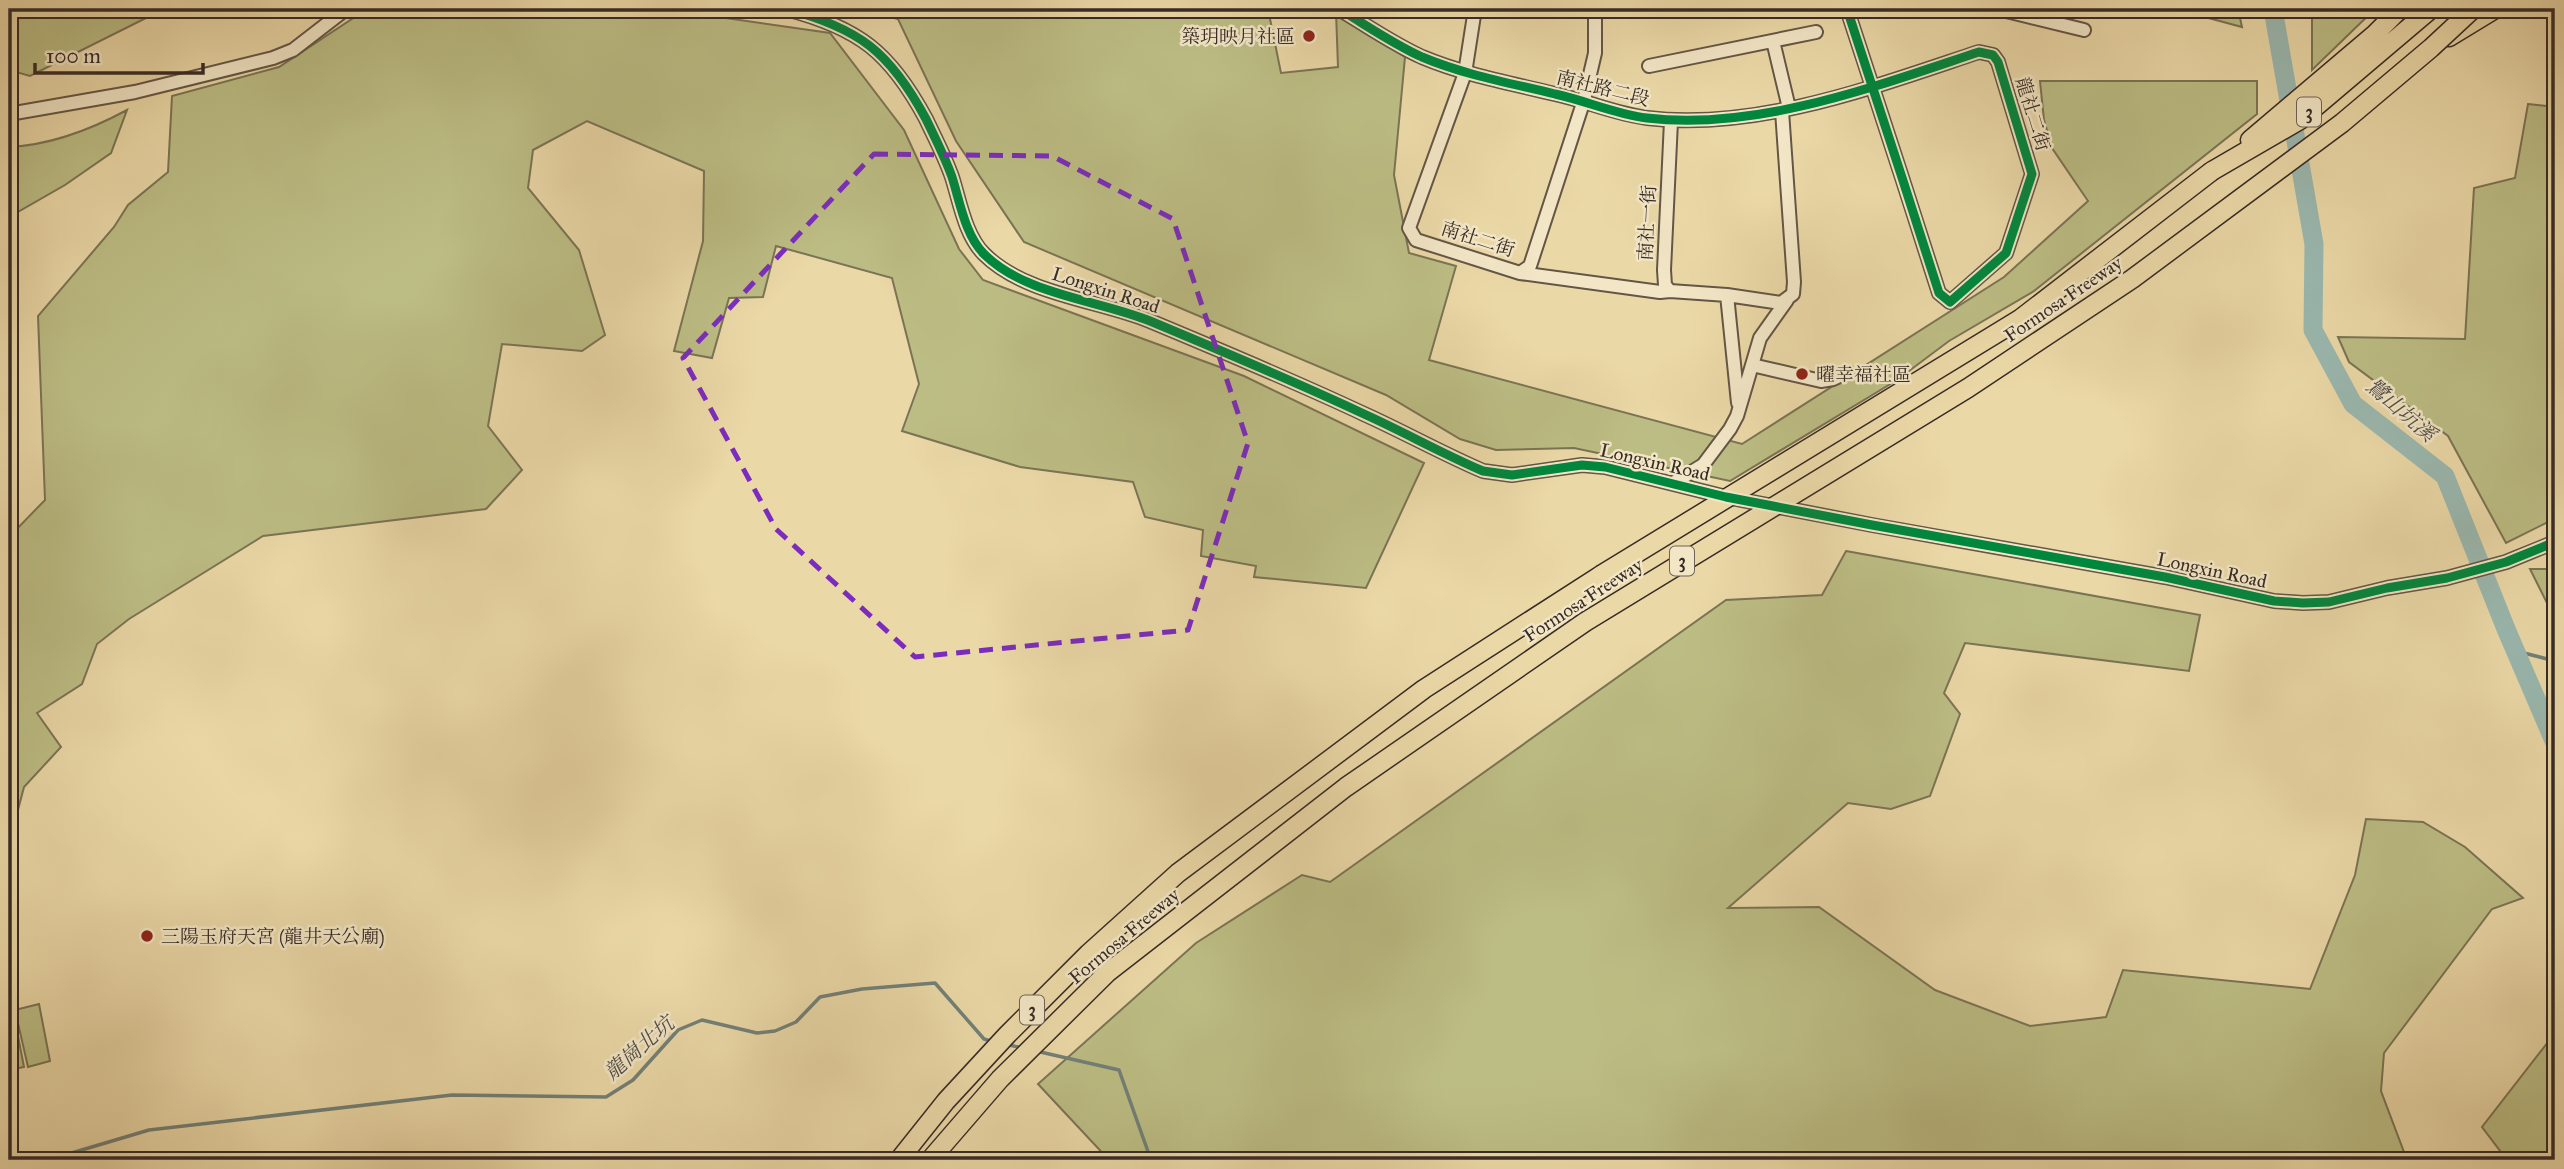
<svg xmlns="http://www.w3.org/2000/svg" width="2564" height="1169" font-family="'IM FELL Great Primer','Noto Serif TC',serif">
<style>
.green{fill:#bcbd84;stroke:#7a7455;stroke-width:2}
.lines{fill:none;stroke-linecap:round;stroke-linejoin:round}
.stream{stroke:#728078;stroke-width:3.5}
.river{stroke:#9ab8af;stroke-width:19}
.minor-casing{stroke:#645646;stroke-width:16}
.highway-casing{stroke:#372b26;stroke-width:21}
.minor{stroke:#f2e6c6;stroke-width:12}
.highway{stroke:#ebd8a7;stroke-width:18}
.highway-bridge-casing{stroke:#372b26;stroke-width:21;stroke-linecap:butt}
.highway-bridge{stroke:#ebd8a7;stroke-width:18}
.cycleway-casing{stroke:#f2e6c6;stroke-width:13}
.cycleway{stroke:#00873e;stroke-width:9}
.marked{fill:none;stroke:#7b2cbf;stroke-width:5;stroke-dasharray:14 9;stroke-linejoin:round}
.poi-dot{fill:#8f2418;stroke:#f2e6c6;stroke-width:2.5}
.labels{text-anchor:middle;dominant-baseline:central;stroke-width:5;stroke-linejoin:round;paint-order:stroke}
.shield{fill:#f2e6c6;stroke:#6f6356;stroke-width:2}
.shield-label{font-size:18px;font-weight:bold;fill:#372b26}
.poi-label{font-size:19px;fill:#372b26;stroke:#f2e6c6;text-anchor:start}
.street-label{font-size:19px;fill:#372b26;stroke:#f2e6c6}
.water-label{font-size:21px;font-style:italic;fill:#504e48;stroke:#f2e6c6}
</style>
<rect width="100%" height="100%" fill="#ebd8a7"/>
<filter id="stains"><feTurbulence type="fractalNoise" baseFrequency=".00286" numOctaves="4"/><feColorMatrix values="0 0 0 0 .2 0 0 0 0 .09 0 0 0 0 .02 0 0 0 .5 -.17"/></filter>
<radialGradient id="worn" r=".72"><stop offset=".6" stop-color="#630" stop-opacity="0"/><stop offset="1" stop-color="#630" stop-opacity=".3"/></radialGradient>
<path class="green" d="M 9,9 L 164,9 L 30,76 L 9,70 Z
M 367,9 L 663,9 L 830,33 L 904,130 L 959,249 L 983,280 L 1244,376 L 1424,463 L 1366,588 L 1254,577 L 1256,566 L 1201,556 L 1203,530 L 1145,517 L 1133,482 L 1020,467 L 902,431 L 919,384 L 892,278 L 776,246 L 763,297 L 729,298 L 712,358 L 674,351 L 703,241 L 704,171 L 587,121 L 533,150 L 528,188 L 579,250 L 605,335 L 582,351 L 502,344 L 488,426 L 522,470 L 486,509 L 263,536 L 129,619 L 97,644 L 82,684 L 37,713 L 61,747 L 24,787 L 9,844 L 9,537 L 45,500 L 38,316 L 114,227 L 128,205 L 168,172 L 172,96 L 279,67 Z
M 858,9 L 1268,9 L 1281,73 L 1338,67 L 1336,12 L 1405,57 L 1394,175 L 1409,253 L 1456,266 L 1429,360 L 1742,444 L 2004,277 L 2088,201 L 2052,148 L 2044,120 L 2040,81 L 2257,81 L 2257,114 L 2034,291 L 1949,341 L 1897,380 L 1730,481 L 1574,448 L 1496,450 L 1460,439 L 1386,395 L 1024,242 L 956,141 L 898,19 Z
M 2175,9 L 2238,9 L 2242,27 Z
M 2312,9 L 2375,9 L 2312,70 Z
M 2528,104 L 2555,107 L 2555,524 L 2550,521 L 2506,543 L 2448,436 L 2349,362 L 2338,337 L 2465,339 L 2474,188 L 2515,178 Z
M 127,110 L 111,153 L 65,185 L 9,217 L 9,147 C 51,145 90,130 127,110 Z
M 1846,551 L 2200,615 L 2189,671 L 1965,643 L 1944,693 L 1960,714 L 1930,796 L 1891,809 L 1848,803 L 1728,908 L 1819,907 L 1935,990 L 2030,1026 L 2106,1017 L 2123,970 L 2310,989 L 2355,875 L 2366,819 L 2423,822 L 2465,847 L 2523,898 L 2492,909 L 2384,1053 L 2381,1091 L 2407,1160 L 1109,1160 L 1038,1084 L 1196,943 L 1302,875 L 1330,882 L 1726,600 L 1822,595 Z
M 2530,569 L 2555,569 L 2555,619 Z
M 39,1004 L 50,1061 L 28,1067 L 15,1010 Z
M 13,1010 L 24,1067 L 9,1070 L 9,1011 Z
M 2555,1033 L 2555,1160 L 2507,1160 L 2482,1127 Z"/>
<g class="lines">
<path class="stream" d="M 2516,651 L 2555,661
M 1005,1044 L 1022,1048
M 1036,1051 L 1119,1070 L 1151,1160
M 48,1160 L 149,1130 L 452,1095 L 606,1097 L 633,1080 L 678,1030 L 702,1020 L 757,1033 L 775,1031 L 796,1022 L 820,997 L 862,989 L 935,983 L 984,1039 L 994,1042"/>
<path class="river" d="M 2273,9 L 2314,244 L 2313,330 L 2353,404 L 2445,476 L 2506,629 L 2555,743"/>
<g class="minor-casing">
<path id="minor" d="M 786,9 C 859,28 890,52 926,119 C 935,138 945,157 952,177 C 960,202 965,235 984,254 C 1025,295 1099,300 1150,321 C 1222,351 1294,381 1364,414 C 1404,432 1443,454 1483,471 L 1512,475 L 1582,465 L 1605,467 L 1726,497 L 1872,525 L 2165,577 L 2274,601 L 2303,603 L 2329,602 L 2387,588 L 2447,578 L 2506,562 L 2555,542
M 1339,9 C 1366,25 1393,44 1422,57 C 1465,75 1510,83 1555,94 C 1587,101 1615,114 1647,118 C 1758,131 1876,86 1979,52 L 1993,55 L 1998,62 L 2032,174 L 2006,253 L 1950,302 L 1939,293 C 1909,198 1878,104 1847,9
M 1475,9 L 1465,73 L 1409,228 L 1416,240 L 1520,273 L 1530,266 L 1584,100 L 1595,53 L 1595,9
M 1998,9 L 2084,30
M 1773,41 L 1789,108
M 1649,66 L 1816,32
M 9,114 L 135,92 L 273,58 L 293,50 L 346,9
M 1671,121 L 1664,270 L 1665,285 L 1670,291 L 1727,295 L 1781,303 L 1793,294 L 1794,282 L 1782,111
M 1520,273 L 1660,292 L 1670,291
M 1727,295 L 1738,403
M 1752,365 L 1821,381 L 1833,379 L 1848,372
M 1675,482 L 1703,465 L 1730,429 L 1737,416 L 1760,338 L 1787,300"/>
</g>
<g class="highway-casing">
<path id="highway" d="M 2449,37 L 2495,9
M 2250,140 L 2375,34 L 2400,9
M 2212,171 L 2300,120 L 2431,9
M 899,1160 L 946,1101 L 1007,1035 L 1088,954 L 1178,873 L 1424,689 L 1601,575"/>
</g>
<use href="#minor" class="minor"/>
<use href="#highway" class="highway"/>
<g class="highway-bridge-casing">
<path id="highway-bridge" d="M 1601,575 L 2020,319 L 2212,171
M 930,1160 L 1000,1079 L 1107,973 L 1346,787 L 1585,622 L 1968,388 L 2132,279 L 2342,123 L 2431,48 L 2473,9"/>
</g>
<use href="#highway-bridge" class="highway-bridge"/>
<g class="cycleway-casing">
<path id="cycleway" d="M 786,9 C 859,28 890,52 926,119 C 935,138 945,157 952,177 C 960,202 965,235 984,254 C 1025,295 1099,300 1150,321 C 1222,351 1294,381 1364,414 C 1404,432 1443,454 1483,471 L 1512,475 L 1582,465 L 1605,467 L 1726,497 L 1872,525 L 2165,577 L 2274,601 L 2303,603 L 2329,602 L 2387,588 L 2447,578 L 2506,562 L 2555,542
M 1339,9 C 1366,25 1393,44 1422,57 C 1465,75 1510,83 1555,94 C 1587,101 1615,114 1647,118 C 1758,131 1876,86 1979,52 L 1993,55 L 1998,62 L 2032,174 L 2006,253 L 1950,302 L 1939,293 C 1909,198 1878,104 1847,9"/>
</g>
<use href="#cycleway" class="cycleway"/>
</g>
<path class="marked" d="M 874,154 L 1052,156 L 1173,219 L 1248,443 L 1188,630 L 915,657 L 776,529 L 683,358 Z"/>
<g class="poi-dot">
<circle cx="1309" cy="36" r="7"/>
<circle cx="1802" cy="374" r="7"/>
<circle cx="147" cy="936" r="7"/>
</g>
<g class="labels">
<g class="shield">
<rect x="2297" y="97.5" width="24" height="29" rx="5"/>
<rect x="1670" y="546.5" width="24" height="29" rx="5"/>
<rect x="1020" y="995.5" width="24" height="29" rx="5"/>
</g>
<g class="shield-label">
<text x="2309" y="112">3</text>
<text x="1682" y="561">3</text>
<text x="1032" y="1010">3</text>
</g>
<g class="poi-label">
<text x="1295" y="36" text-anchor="end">築玥映月社區</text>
<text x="1816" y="374">曜幸福社區</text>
<text x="161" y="936">三陽玉府天宮 (龍井天公廟)</text>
</g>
<g class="street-label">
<text transform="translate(1603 88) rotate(14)">南社路二段</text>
<text transform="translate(2033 114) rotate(73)">龍社二街</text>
<text transform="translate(1647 223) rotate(-87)">南社一街</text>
<text transform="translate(1478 239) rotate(18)">南社二街</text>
<text transform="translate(1106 290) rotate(18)">Longxin Road</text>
<text transform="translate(2063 299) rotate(-34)">Formosa Freeway</text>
<text transform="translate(1655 462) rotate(13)">Longxin Road</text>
<text transform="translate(2212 570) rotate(12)">Longxin Road</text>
<text transform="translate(1583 600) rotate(-33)">Formosa Freeway</text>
<text transform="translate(1124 936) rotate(-40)">Formosa Freeway</text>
</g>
<g class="water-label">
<text transform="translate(2401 410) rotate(41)">鷺山坑溪</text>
<text transform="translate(639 1048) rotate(-41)">龍崗北坑</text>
</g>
</g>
<rect width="2564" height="1169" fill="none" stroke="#ebd8a7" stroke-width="35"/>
<rect x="10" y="10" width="2543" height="1148" fill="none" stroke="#372b26" stroke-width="3.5"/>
<rect x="18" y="18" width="2529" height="1134" fill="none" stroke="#372b26" stroke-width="2"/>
<path d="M35 63v10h168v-10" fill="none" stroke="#372b26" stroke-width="3.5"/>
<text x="46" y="63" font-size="21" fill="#372b26" stroke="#f2e6c6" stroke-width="5" paint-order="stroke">100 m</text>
<rect width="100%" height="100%" filter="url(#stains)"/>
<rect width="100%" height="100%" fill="url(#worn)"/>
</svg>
